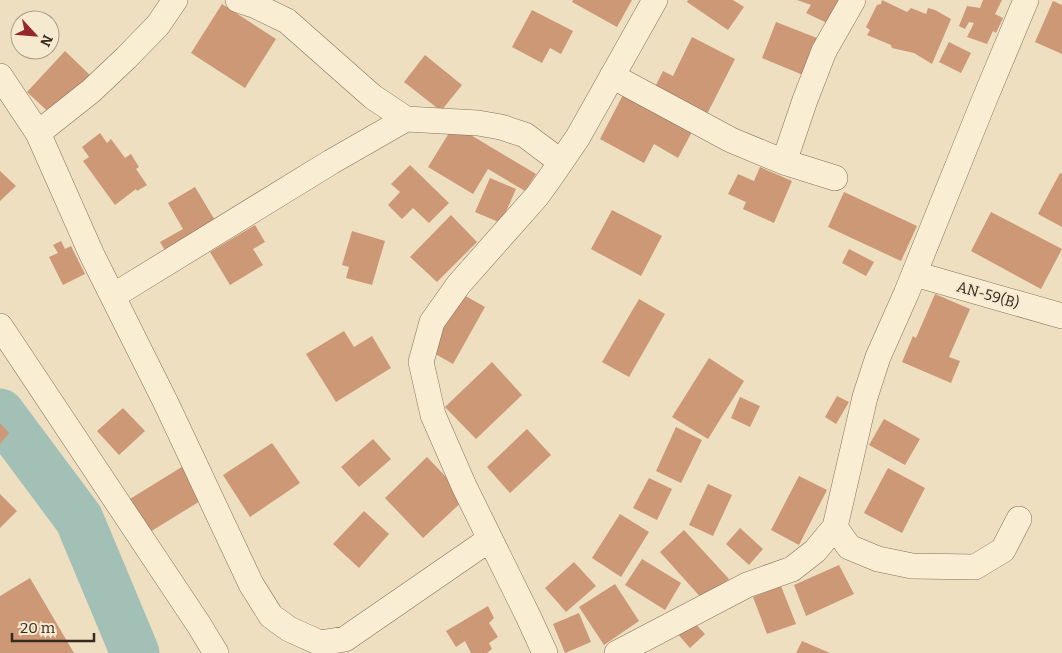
<svg xmlns="http://www.w3.org/2000/svg" width="1062" height="653" font-family="Bitter,serif">
<style>
.lines{fill:none;stroke-linecap:round;stroke-linejoin:round}
.river{stroke:#a3c0b7;stroke-width:49}
.building{fill:#cc9876}
.street-casing{stroke:#877058;stroke-width:26}
.street{stroke:#f9edd4;stroke-width:25}
.labels{text-anchor:middle;dominant-baseline:central;stroke-width:4;stroke-linejoin:round;paint-order:stroke}
.street-label{font-size:15px;fill:#36291d;stroke:#f5ead0}
</style>
<rect width="100%" height="100%" fill="#eedfc0"/>
<g class="lines">
<path class="river" d="M 0,413 L 79,519 L 135,653"/>
</g>
<path class="building" d="M 573,0 L 632,0 L 617,27 L 572,2 Z
M 688,0 L 733,0 L 744,7 L 728,30 L 687,2 Z
M 797,0 L 839,0 L 829,24 L 806,13 L 811,5 Z
M 882,0 L 907,12 L 911,8 L 926,14 L 928,8 L 935,10 L 951,19 L 932,64 L 914,53 L 892,48 L 891,45 L 867,35 L 870,30 L 866,27 L 877,5 L 881,4 Z
M 983,0 L 1002,0 L 995,14 L 1003,18 L 996,33 L 993,31 L 987,44 L 967,37 L 974,23 L 969,22 L 965,29 L 959,26 L 967,6 L 980,8 Z
M 1053,1 L 1062,5 L 1062,54 L 1035,42 Z
M 222,4 L 276,39 L 245,88 L 191,53 Z
M 532,10 L 573,31 L 561,54 L 550,48 L 542,63 L 512,47 Z
M 776,22 L 817,38 L 803,75 L 762,58 Z
M 692,37 L 735,59 L 706,116 L 654,89 L 663,71 L 673,76 Z
M 949,42 L 971,53 L 961,73 L 939,62 Z
M 65,51 L 93,78 L 55,118 L 27,92 Z
M 425,55 L 462,85 L 441,111 L 404,82 Z
M 625,91 L 694,128 L 678,158 L 654,144 L 644,163 L 600,139 Z
M 454,125 L 536,174 L 525,191 L 488,169 L 473,194 L 428,167 Z
M 100,133 L 107,143 L 111,139 L 125,158 L 131,154 L 139,167 L 136,169 L 147,185 L 137,191 L 136,189 L 115,205 L 83,161 L 89,157 L 82,147 Z
M 410,165 L 449,203 L 429,223 L 413,208 L 402,219 L 388,205 L 400,192 L 391,184 Z
M 760,167 L 792,181 L 774,223 L 743,209 L 746,202 L 728,194 L 738,174 L 754,181 Z
M 0,171 L 16,186 L 0,201 Z
M 1060,173 L 1062,174 L 1062,227 L 1038,214 Z
M 490,178 L 516,189 L 501,223 L 475,212 Z
M 195,187 L 216,222 L 166,252 L 160,242 L 183,229 L 168,203 Z
M 844,192 L 917,226 L 901,261 L 828,227 Z
M 612,210 L 662,236 L 641,276 L 591,249 Z
M 991,212 L 1062,249 L 1041,289 L 971,251 Z
M 451,215 L 477,242 L 437,282 L 410,257 Z
M 255,225 L 265,242 L 253,249 L 263,265 L 230,285 L 210,252 Z
M 352,231 L 385,241 L 372,285 L 346,278 L 349,267 L 342,265 Z
M 61,241 L 65,249 L 71,246 L 85,274 L 63,285 L 49,257 L 58,253 L 53,245 Z
M 849,249 L 874,262 L 866,276 L 842,263 Z
M 462,294 L 485,307 L 453,364 L 430,351 Z
M 935,294 L 970,309 L 949,357 L 960,361 L 951,383 L 902,362 L 913,336 L 916,338 Z
M 639,299 L 665,314 L 629,377 L 602,362 Z
M 344,331 L 354,347 L 372,336 L 391,368 L 336,402 L 306,354 Z
M 709,358 L 744,381 L 708,439 L 672,417 Z
M 492,362 L 522,395 L 476,439 L 445,407 Z
M 837,396 L 849,402 L 836,424 L 825,417 Z
M 740,397 L 760,406 L 750,427 L 731,418 Z
M 123,408 L 145,431 L 119,455 L 97,431 Z
M 884,419 L 920,439 L 905,465 L 869,445 Z
M 0,423 L 9,433 L 0,444 Z
M 676,427 L 702,440 L 681,483 L 656,471 Z
M 527,429 L 551,455 L 510,493 L 487,467 Z
M 373,439 L 391,459 L 359,487 L 341,467 Z
M 272,443 L 300,483 L 250,517 L 223,475 Z
M 427,457 L 466,498 L 423,538 L 385,498 Z
M 185,465 L 205,498 L 145,535 L 125,502 Z
M 888,468 L 925,488 L 902,533 L 864,513 Z
M 799,476 L 827,490 L 799,545 L 771,530 Z
M 649,478 L 672,489 L 657,520 L 633,508 Z
M 708,484 L 732,495 L 713,536 L 689,525 Z
M 0,494 L 17,511 L 0,528 Z
M 364,511 L 389,534 L 359,568 L 333,544 Z
M 620,514 L 649,532 L 621,577 L 592,558 Z
M 740,528 L 763,549 L 749,565 L 726,544 Z
M 684,530 L 729,579 L 704,601 L 660,552 Z
M 642,559 L 681,583 L 665,610 L 625,585 Z
M 574,562 L 596,586 L 566,612 L 545,588 Z
M 839,565 L 854,594 L 806,616 L 794,585 Z
M 30,578 L 64,636 L 74,653 L 0,653 L 0,596 Z
M 615,584 L 639,621 L 604,645 L 579,607 Z
M 781,586 L 796,624 L 767,634 L 753,597 Z
M 488,606 L 494,618 L 489,623 L 498,637 L 489,643 L 492,649 L 487,653 L 471,653 L 465,641 L 456,647 L 446,631 Z
M 579,613 L 591,642 L 565,653 L 553,624 Z
M 691,619 L 705,634 L 690,648 L 676,632 Z
M 802,641 L 830,653 L 796,653 Z"/>
<g class="lines">
<g class="street-casing">
<path id="street" d="M 238,0 L 256,6 L 287,21 L 373,97 L 406,119 L 478,123 L 501,127 L 525,135 L 561,162
M 0,76 L 38,133 L 91,91 L 126,58 L 158,25 L 175,0
M 612,76 L 731,140 L 784,162 L 835,178
M 38,133 L 92,255 L 166,403 L 251,584 L 271,616 L 289,629 L 320,643 L 345,639 L 490,539
M 784,162 L 805,100 L 824,51 L 853,0
M 915,274 L 1062,316
M 113,296 L 331,162 L 406,119
M 0,326 L 199,625 L 216,653
M 835,527 L 849,547 L 878,559 L 912,566 L 975,567 L 1003,550 L 1019,519
M 545,653 L 528,616 L 464,486 L 433,415 L 421,362 L 432,322 L 459,284 L 537,196 L 550,178 L 578,137 L 655,0
M 617,653 L 747,585 L 792,569 L 815,551 L 835,527 L 865,397 L 878,357 L 906,294 L 983,103 L 1026,0"/>
</g>
<use href="#street" class="street"/>
</g>
<g class="labels">
<g class="street-label">
<text transform="translate(988 295) rotate(16)">AN-59(B)</text>
</g>
</g>
<g transform="translate(35 35) rotate(116)"><circle r="24" fill="#f5ead0" stroke="#a99d88"/>
<path d="M0-4L9 19L0 12L-9 19Z" fill="#96282c"/>
<text y="-8" font-size="14" font-weight="bold" text-anchor="middle" fill="#36291d">N</text>
</g>
<path d="M12 633v8h82v-8" fill="none" stroke="#36291d" stroke-width="2.5"/>
<text x="20" y="633" font-size="15" fill="#36291d" stroke="#f5ead0" stroke-width="4" paint-order="stroke">20 m</text>
</svg>
